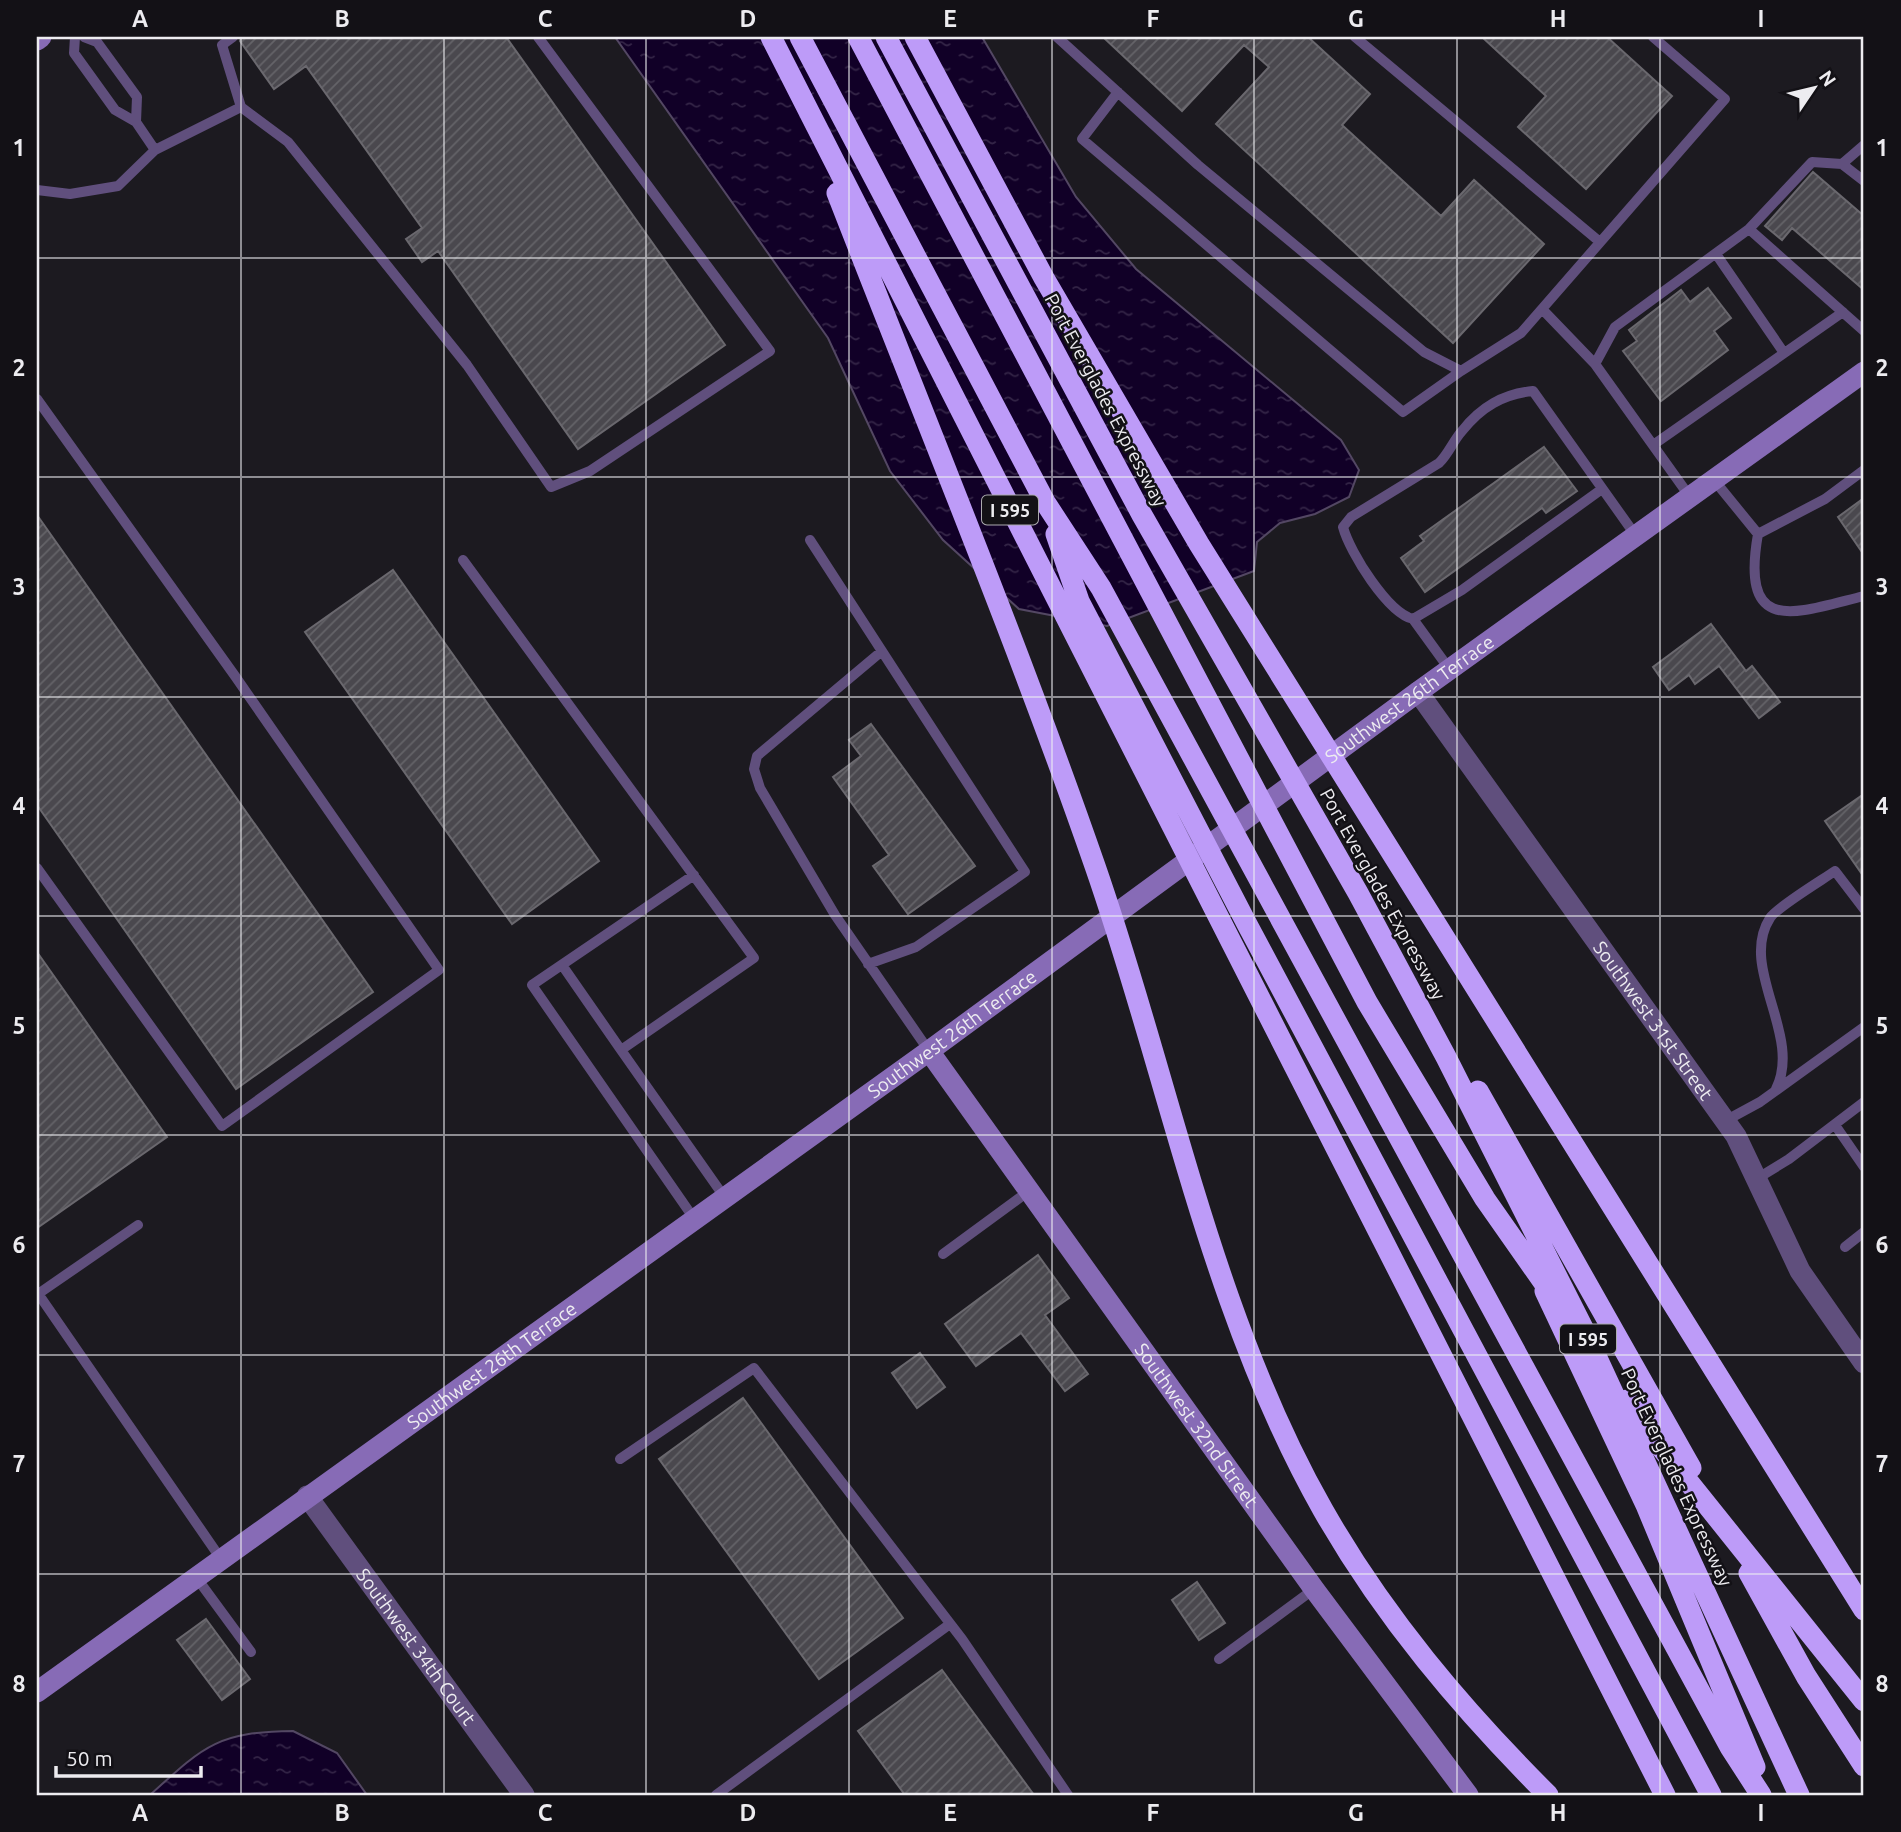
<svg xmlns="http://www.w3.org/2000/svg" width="1901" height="1832" font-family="Ubuntu,sans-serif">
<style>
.water{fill:url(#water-ripples);stroke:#534763;stroke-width:2}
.building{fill:url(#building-hatch);stroke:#6a686e;stroke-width:2}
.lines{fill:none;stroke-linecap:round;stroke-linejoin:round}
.lane{stroke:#604f7d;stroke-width:10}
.street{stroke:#604f7d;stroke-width:21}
.secondary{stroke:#876bb6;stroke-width:21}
.highway{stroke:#bd9bf8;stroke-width:21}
.grid{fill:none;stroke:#edecf0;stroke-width:2;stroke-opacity:0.55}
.labels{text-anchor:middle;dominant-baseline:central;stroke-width:5;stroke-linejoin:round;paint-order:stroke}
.shield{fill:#131116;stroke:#acaaaf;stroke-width:2}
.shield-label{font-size:18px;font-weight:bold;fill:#edecf0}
.street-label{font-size:19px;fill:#edecf0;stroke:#131116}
.neatline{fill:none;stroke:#edecf0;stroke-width:2.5}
.grid-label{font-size:23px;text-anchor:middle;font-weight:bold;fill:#edecf0}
</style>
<defs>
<pattern id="water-ripples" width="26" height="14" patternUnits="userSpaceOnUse" patternTransform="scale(1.75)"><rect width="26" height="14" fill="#110027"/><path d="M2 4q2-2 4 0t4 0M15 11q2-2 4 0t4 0" fill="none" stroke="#342547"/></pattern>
<pattern id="building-hatch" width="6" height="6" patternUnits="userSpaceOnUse" patternTransform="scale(1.75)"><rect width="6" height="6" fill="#4a484e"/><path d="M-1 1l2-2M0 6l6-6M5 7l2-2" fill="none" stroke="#646368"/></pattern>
</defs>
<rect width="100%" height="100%" fill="#1c1a20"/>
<path class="water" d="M 615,37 L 982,37 L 1076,197 L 1136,269 L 1341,440 L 1359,470 L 1349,497 L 1315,514 L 1280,523 L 1257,542 L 1254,571 L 1107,626 L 1019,609 L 943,540 L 890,471 L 828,338 Z
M 293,1731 L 337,1753 L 367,1795 L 150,1795 C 204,1746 217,1732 293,1731 Z"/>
<path class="building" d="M 241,37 L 506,37 L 725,345 L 578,449 L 438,251 L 422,262 L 406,239 L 422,228 L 306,66 L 274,89 L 240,41 Z
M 1103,37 L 1308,37 L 1370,94 L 1342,125 L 1441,216 L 1474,180 L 1544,244 L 1453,343 L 1216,124 L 1269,67 L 1244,45 L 1182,111 Z
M 1482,37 L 1607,37 L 1672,96 L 1586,189 L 1518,127 L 1546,96 Z
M 1813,172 L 1864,216 L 1864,290 L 1792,228 L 1782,240 L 1765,226 Z
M 1708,288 L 1731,318 L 1714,331 L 1728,350 L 1661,401 L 1623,351 L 1637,341 L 1629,330 L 1681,290 L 1690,302 Z
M 1544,447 L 1577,491 L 1546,513 L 1542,508 L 1425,592 L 1401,558 L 1424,541 L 1420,536 Z
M 1864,498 L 1864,555 L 1838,517 Z
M 37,515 L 373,992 L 236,1089 L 37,805 Z
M 393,570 L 599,861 L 512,924 L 305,632 Z
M 1711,624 L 1746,671 L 1752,666 L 1780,702 L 1759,718 L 1719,666 L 1695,684 L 1689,675 L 1669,690 L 1653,667 Z
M 871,724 L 975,866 L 908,914 L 873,866 L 889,855 L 833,777 L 861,756 L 849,740 Z
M 1864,794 L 1864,877 L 1825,821 Z
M 37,952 L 167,1137 L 37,1228 Z
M 1038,1255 L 1069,1298 L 1045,1315 L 1088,1374 L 1065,1391 L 1021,1333 L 976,1366 L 945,1324 Z
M 920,1353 L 945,1387 L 917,1408 L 892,1373 Z
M 743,1398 L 903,1618 L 819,1679 L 659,1459 Z
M 1197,1582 L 1225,1623 L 1199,1640 L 1172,1600 Z
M 206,1619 L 250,1679 L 222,1700 L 177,1640 Z
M 942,1670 L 1034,1795 L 905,1795 L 858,1731 Z"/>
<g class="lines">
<path class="lane" d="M 84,37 L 97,42 L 137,97 L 136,122
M 233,37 L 222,45 L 241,107 L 288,142 L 467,365 L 551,487 L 590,471 L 770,351 L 538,37
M 1057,37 L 1198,165 L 1424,352 L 1461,371 L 1521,333 L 1725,99 L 1653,37
M 1355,37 L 1600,242
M 1118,92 L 1082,139 L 1403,412 L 1461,371
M 155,150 L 241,107
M 1842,164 L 1864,145
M 37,190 L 70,194 L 118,186 L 155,150 L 136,122 L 115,110 L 74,53 L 75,37
M 1749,229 L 1812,162 L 1842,164 L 1864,181
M 1716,254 L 1784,353
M 1542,309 L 1595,364
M 37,399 L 235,676 L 439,970 L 222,1126 L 37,868
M 1653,445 L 1843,312
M 1714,480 L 1758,534 L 1825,499 L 1864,470
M 1602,489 L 1462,590 L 1413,619 C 1388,613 1350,553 1343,527 L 1351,517 L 1439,463 C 1449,453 1453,441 1462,431 C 1481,407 1503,394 1533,391 L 1636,536
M 1690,497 L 1595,364 L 1615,327 L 1749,229 L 1864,331
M 1758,534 C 1740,637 1795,613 1864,596
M 810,540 L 1025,872 L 916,947 L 868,964
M 463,560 L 754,958 L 621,1050 L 725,1198
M 1413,619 L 1450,670
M 882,651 L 757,756 L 754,769 L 760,788 L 835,915 L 929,1051
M 694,875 L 532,985 L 695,1220
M 562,965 L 621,1050
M 1776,1089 C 1803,1035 1738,968 1770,918 C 1777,907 1822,880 1835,871 L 1864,909
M 1725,1121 L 1760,1102 L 1864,1027
M 1835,1125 L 1864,1167
M 1758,1178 L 1789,1159 L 1864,1102
M 1845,1247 L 1864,1232
M 943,1254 L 1029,1191
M 37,1292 L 221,1559
M 38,1294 L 138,1225
M 620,1459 L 754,1368 L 962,1639 L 1068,1795
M 196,1577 L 251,1652
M 1219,1659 L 1314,1589
M 716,1795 L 950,1624"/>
<g class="street">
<path id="s1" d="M 1418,692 L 1736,1136 L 1800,1271 L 1864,1363"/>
<path id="s2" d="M 307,1496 L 524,1795"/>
</g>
<g class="secondary">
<path d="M 37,40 L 41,37"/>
<path id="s3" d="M 929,1051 L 1314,1589 L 1468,1795"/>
<path id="s4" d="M 37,1692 L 929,1051 L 1418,692 L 1864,372"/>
</g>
<path class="highway" d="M 771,37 L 1665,1795
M 800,37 L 1045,502 L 1101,588 L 1730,1747 L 1761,1795
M 858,37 L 1367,1002 L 1485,1199 L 1558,1303
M 886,37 L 1142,515 L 1358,893 L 1446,1057 L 1584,1330 L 1799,1795
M 915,37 L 1044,278 L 1199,544 L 1864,1610
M 837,193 C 924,417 1016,639 1095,866 C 1169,1078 1211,1313 1323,1510 C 1384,1617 1461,1708 1548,1795
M 1056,534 L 1079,601 L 1248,926 L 1711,1795
M 1478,1091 L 1691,1468
M 1545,1291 L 1646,1505 L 1755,1767
M 1627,1400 L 1659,1445 L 1864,1701
M 1749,1573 L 1806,1676 L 1864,1766"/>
</g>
<path class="grid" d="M 241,37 L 241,1795M 444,37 L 444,1795M 646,37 L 646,1795M 849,37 L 849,1795M 1052,37 L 1052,1795M 1254,37 L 1254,1795M 1457,37 L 1457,1795M 1660,37 L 1660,1795M 37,258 L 1864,258M 37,477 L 1864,477M 37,697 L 1864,697M 37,916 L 1864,916M 37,1135 L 1864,1135M 37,1355 L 1864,1355M 37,1574 L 1864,1574"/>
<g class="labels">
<g class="shield">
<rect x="982" y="495.5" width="56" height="29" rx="5"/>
<rect x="1560" y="1324.5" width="56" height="29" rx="5"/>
</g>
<g class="shield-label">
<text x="1010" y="510">I 595</text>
<text x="1588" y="1339">I 595</text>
</g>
<g class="street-label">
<text transform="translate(1106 400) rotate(62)">Port Everglades Expressway</text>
<text stroke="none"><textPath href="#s4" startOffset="1694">Southwest 26th Terrace</textPath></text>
<text transform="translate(1383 894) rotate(61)">Port Everglades Expressway</text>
<text stroke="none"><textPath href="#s1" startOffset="404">Southwest 31st Street</textPath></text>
<text stroke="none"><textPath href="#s4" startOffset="1127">Southwest 26th Terrace</textPath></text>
<text stroke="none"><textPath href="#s4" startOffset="560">Southwest 26th Terrace</textPath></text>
<text stroke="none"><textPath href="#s3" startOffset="460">Southwest 32nd Street</textPath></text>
<text transform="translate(1677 1477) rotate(65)">Port Everglades Expressway</text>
<text stroke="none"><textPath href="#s2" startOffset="186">Southwest 34th Court</textPath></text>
</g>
</g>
<rect width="1901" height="1832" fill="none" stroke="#131116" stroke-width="77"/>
<g transform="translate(1814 88) rotate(55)" stroke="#131116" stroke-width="5" paint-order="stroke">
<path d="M0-5L12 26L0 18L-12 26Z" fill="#edecf0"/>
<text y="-10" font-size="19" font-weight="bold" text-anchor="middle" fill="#edecf0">N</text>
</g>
<path d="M56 1766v10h145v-10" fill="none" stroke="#edecf0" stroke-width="3.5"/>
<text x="66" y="1766" font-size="21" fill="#edecf0" stroke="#131116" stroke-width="5" paint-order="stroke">50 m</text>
<rect x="38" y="38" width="1824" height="1756" class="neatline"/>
<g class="grid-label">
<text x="140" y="27">A</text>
<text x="342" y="27">B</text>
<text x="545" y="27">C</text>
<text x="748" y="27">D</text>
<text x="950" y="27">E</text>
<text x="1153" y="27">F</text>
<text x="1356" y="27">G</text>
<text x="1558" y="27">H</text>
<text x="1761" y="27">I</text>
<text x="19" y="156">1</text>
<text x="1882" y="156">1</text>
<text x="19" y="376">2</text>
<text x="1882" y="376">2</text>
<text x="19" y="595">3</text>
<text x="1882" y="595">3</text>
<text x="19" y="814">4</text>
<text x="1882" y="814">4</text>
<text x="19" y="1034">5</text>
<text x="1882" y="1034">5</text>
<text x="19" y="1253">6</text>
<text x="1882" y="1253">6</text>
<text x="19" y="1472">7</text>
<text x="1882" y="1472">7</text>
<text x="19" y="1692">8</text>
<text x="1882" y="1692">8</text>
<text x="140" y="1821">A</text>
<text x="342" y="1821">B</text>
<text x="545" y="1821">C</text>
<text x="748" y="1821">D</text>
<text x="950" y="1821">E</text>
<text x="1153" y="1821">F</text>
<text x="1356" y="1821">G</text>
<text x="1558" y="1821">H</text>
<text x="1761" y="1821">I</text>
</g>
</svg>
